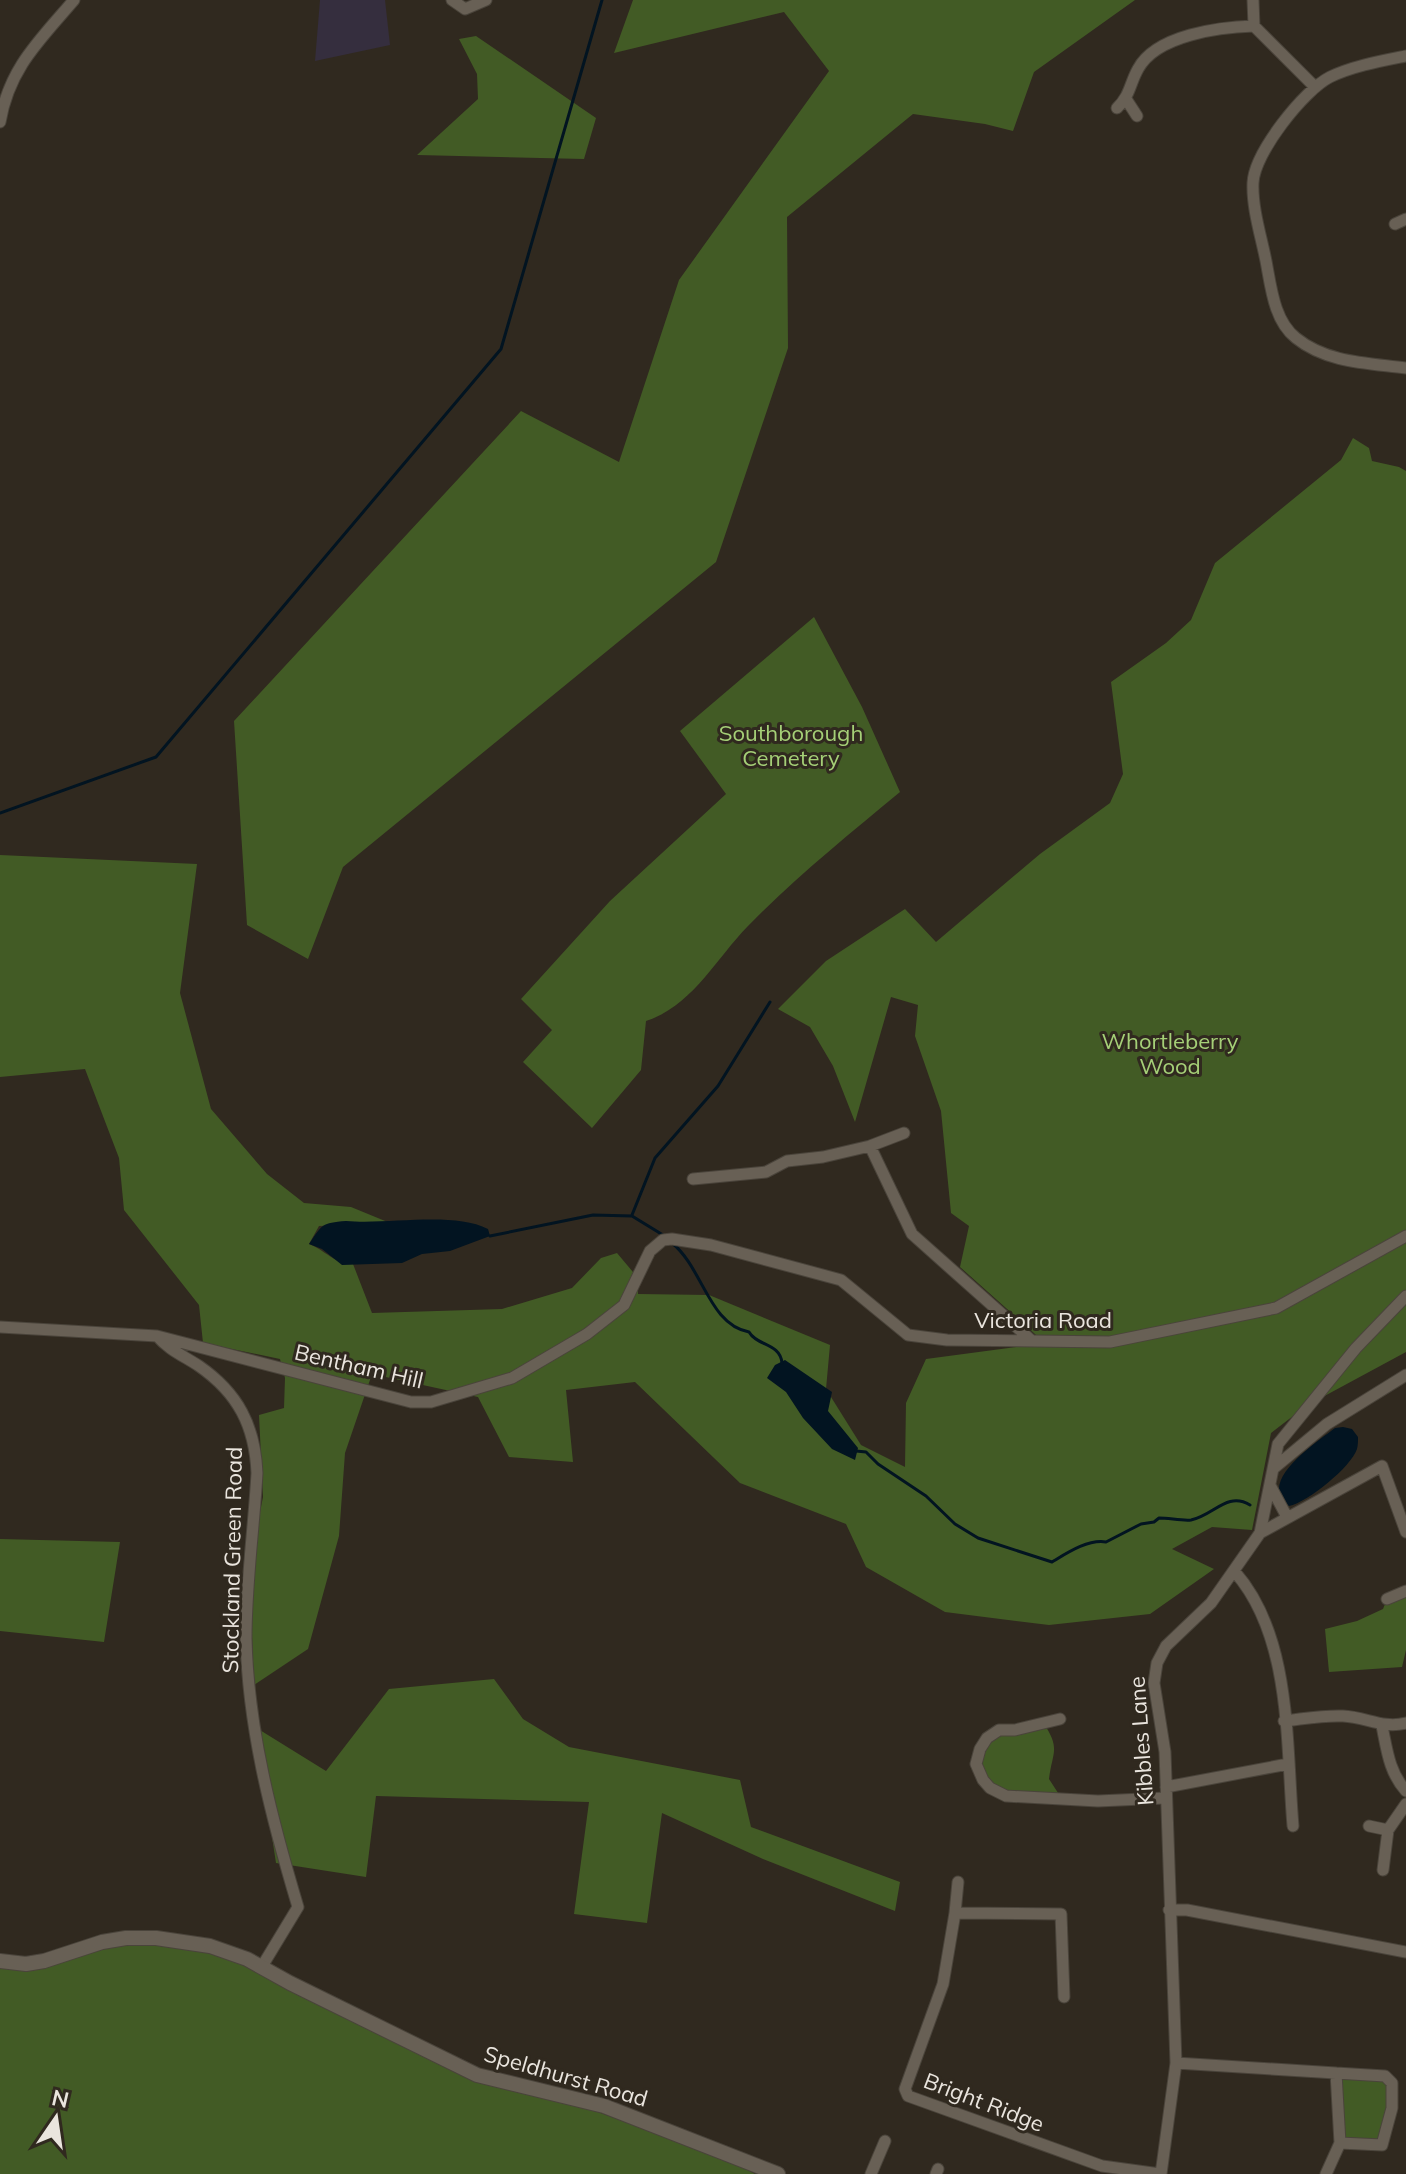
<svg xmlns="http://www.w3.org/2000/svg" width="1406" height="2174" font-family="Mulish,sans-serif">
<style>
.education{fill:#352e3e}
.green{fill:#425b25}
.water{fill:#021421}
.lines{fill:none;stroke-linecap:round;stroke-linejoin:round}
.stream{stroke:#021421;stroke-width:3}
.minor-casing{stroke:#4a443b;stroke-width:13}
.tertiary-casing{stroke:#4a443b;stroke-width:16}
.minor{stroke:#686055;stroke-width:11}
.tertiary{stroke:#686055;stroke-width:14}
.labels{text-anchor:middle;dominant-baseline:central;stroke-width:6;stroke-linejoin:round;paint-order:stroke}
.park-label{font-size:22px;fill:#a5d077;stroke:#30291f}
.street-label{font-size:22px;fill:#eae5de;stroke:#30291f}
</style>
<rect width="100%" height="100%" fill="#30291f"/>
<path class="education" d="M 320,0 L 385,0 L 390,45 L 315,61 Z"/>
<path class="green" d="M 633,0 L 1135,0 L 1034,72 L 1013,131 L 985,124 L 913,114 L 787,217 L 788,348 L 716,562 L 343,867 L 308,959 L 247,925 L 234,721 L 521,411 L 619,462 L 679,280 L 829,71 L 784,12 L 614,53 Z
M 476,36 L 596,118 L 584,159 L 417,155 L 478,99 L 477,74 L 459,39 Z
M 1353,438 L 1369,448 L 1372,461 L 1399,467 L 1406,471 L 1406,1352 L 1306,1406 L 1271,1433 L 1252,1530 L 1212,1527 L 1172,1549 L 1214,1569 L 1150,1614 L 1049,1625 L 945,1612 L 866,1567 L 846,1524 L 740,1483 L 635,1382 L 566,1390 L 573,1462 L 509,1457 L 478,1397 L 372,1374 L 345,1453 L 339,1536 L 308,1649 L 254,1685 L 249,1567 L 263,1497 L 259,1415 L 284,1408 L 285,1378 L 280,1359 L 203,1343 L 199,1305 L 124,1210 L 119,1158 L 85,1069 L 0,1077 L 0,855 L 197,864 L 180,993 L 211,1109 L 267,1174 L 304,1203 L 351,1207 L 390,1223 L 319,1226 L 309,1244 C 325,1250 336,1265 353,1264 L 372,1313 L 502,1309 L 572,1288 L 601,1258 L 617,1253 L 638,1278 L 638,1294 L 709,1295 L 830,1345 L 826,1389 L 861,1445 L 905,1467 L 906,1403 L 926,1359 L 1045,1343 L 960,1267 L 969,1226 L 951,1213 L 941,1111 L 915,1036 L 918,1005 L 891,997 L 855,1122 L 833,1066 L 810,1027 L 778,1009 L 826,961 L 905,909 L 936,942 L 1040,854 L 1110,803 L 1123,774 L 1111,682 L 1166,643 L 1191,620 L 1215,563 L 1341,460 Z
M 814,617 L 862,707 L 900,792 C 848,835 795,878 748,926 C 715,960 692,1006 646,1021 L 641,1070 L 592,1128 L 523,1062 L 552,1030 L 521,999 L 610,901 L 726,794 L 680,731 Z
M 0,1539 L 120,1542 L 104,1642 L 0,1631 Z
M 1406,1594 L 1406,1650 L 1402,1667 L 1329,1672 L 1325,1629 L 1357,1621 L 1383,1609 L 1387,1599 Z
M 494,1679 L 523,1719 L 569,1747 L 740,1780 L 751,1827 L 900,1882 L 895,1911 L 763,1859 L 662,1813 L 647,1923 L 574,1914 L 589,1802 L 376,1796 L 366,1877 L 276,1863 L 255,1727 L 326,1771 L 389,1689 Z
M 1044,1724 C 1061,1749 1052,1753 1049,1779 L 1062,1799 L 1006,1796 L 983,1780 L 980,1749 L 987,1738 Z
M 144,1943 L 195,1948 L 238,1962 L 450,2067 L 587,2108 L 727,2159 L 755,2174 L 0,2174 L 0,1966 L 116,1944 Z
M 1336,2073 L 1385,2076 L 1392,2083 L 1382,2145 L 1340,2143 Z"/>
<path class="water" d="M 346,1221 C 388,1225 453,1211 488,1229 L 490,1236 L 450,1251 L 422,1254 L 402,1263 L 342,1265 L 322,1249 L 309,1244 C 323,1224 321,1223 346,1221 Z
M 785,1360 L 832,1392 L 828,1411 L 858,1448 L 855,1460 L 832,1449 L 803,1418 L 786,1392 L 767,1378 L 775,1365 Z
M 1343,1427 L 1352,1429 L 1358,1437 C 1358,1441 1358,1445 1357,1449 C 1351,1467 1308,1502 1289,1506 C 1255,1482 1317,1442 1335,1428 Z"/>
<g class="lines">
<path class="stream" d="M 0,813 L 156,757 L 501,349 L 602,0
M 632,1215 L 655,1158 L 718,1086 L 770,1002
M 490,1236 L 593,1215 L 632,1216 L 663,1235
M 672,1243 C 703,1268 709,1325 749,1332 C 757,1346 780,1343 782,1363
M 856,1451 L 866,1452 L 878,1464 L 926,1496 L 955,1524 L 978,1538 L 1052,1562 C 1067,1553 1088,1539 1106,1542 L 1141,1524 L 1154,1522 L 1159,1518 C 1169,1518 1182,1521 1191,1520 C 1213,1516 1227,1491 1250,1505"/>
<g class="minor-casing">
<path id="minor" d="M 452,0 L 465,9 L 486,0
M 1253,0 L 1254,26
M 1406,56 C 1381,61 1353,66 1330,77 C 1304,90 1254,153 1253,183 C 1252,208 1261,236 1266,261 C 1271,287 1274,321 1296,338 C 1327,363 1368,363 1406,368
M 1126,99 L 1137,116
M 1117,108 C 1130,96 1130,83 1138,69 C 1156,35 1220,27 1254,26 L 1315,87
M 0,122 C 9,68 40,40 74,0
M 1395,224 L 1406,219
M 870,1146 L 912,1234 L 1031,1340
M 693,1179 L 766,1172 L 787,1161 L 823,1157 L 870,1146 L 904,1133
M 0,1327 L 157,1336 L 411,1402 L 431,1402 L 512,1378 L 587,1334 L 624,1305 L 650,1251 L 663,1240 L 672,1239 L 711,1245 L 841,1280 L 908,1335 L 947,1340 L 1110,1342 L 1276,1308 L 1406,1236
M 157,1336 C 169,1350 184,1356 199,1366 C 238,1393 255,1426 257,1473 C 254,1527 246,1583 246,1638 C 248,1729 272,1820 298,1907 L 261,1968
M 1274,1468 L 1327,1424 L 1406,1375
M 1271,1487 L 1287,1517
M 1260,1533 L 1382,1466 L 1406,1532
M 1235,1572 C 1292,1637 1286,1744 1293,1826
M 1387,1599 L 1406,1591
M 1060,1719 L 1015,1730 L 999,1730 L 987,1738 L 980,1749 L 976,1764 L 983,1780 L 990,1788 L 1006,1796 L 1098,1801 L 1165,1798
M 1284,1721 C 1303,1719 1323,1715 1343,1716 C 1366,1717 1383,1729 1406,1723
M 1382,1726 C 1387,1750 1389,1772 1406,1791
M 1166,1787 L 1288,1764
M 1369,1826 L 1388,1830
M 1383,1870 L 1388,1830 L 1406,1804
M 1169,1910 L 1187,1910 L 1406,1952
M 955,1913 L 958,1882
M 1064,1997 L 1061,1914 L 955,1913 L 943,1984 L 905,2089 L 908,2096 L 1102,2166 L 1160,2174
M 1176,2063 L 1336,2073 L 1340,2143 L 1326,2174
M 1336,2073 L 1385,2076 L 1392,2083 L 1392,2108 L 1382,2145 L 1340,2143
M 871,2174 L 885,2141
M 936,2174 L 938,2169
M 1161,2174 L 1176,2063 L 1165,1752 L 1154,1683 L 1157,1663 L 1166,1646 L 1211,1603 L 1260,1533 L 1278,1444 L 1356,1348 L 1406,1296"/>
</g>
<g class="tertiary-casing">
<path id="tertiary" d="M 0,1961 L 26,1964 L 44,1961 L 102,1942 L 126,1938 L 156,1938 L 210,1946 L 247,1959 L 290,1983 L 477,2075 L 604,2106 L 778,2174"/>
</g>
<use href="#minor" class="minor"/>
<use href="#tertiary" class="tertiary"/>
</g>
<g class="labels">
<g class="park-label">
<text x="791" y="733">Southborough<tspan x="791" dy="25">Cemetery</tspan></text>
<text x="1170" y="1041">Whortleberry<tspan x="1170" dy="25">Wood</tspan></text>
</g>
<g class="street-label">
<text x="1043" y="1320">Victoria Road</text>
<text transform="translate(359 1366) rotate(13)">Bentham Hill</text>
<text transform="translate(232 1560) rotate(-89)">Stockland Green Road</text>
<text transform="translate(1141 1741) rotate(-94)">Kibbles Lane</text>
<text transform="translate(566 2076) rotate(16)">Speldhurst Road</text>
<text transform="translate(984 2102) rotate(21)">Bright Ridge</text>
</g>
</g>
<g transform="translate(56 2118) rotate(13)" stroke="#30291f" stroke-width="6" paint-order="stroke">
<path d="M0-6L14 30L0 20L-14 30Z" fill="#eae5de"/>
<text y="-12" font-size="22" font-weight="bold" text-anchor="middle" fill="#eae5de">N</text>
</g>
</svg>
